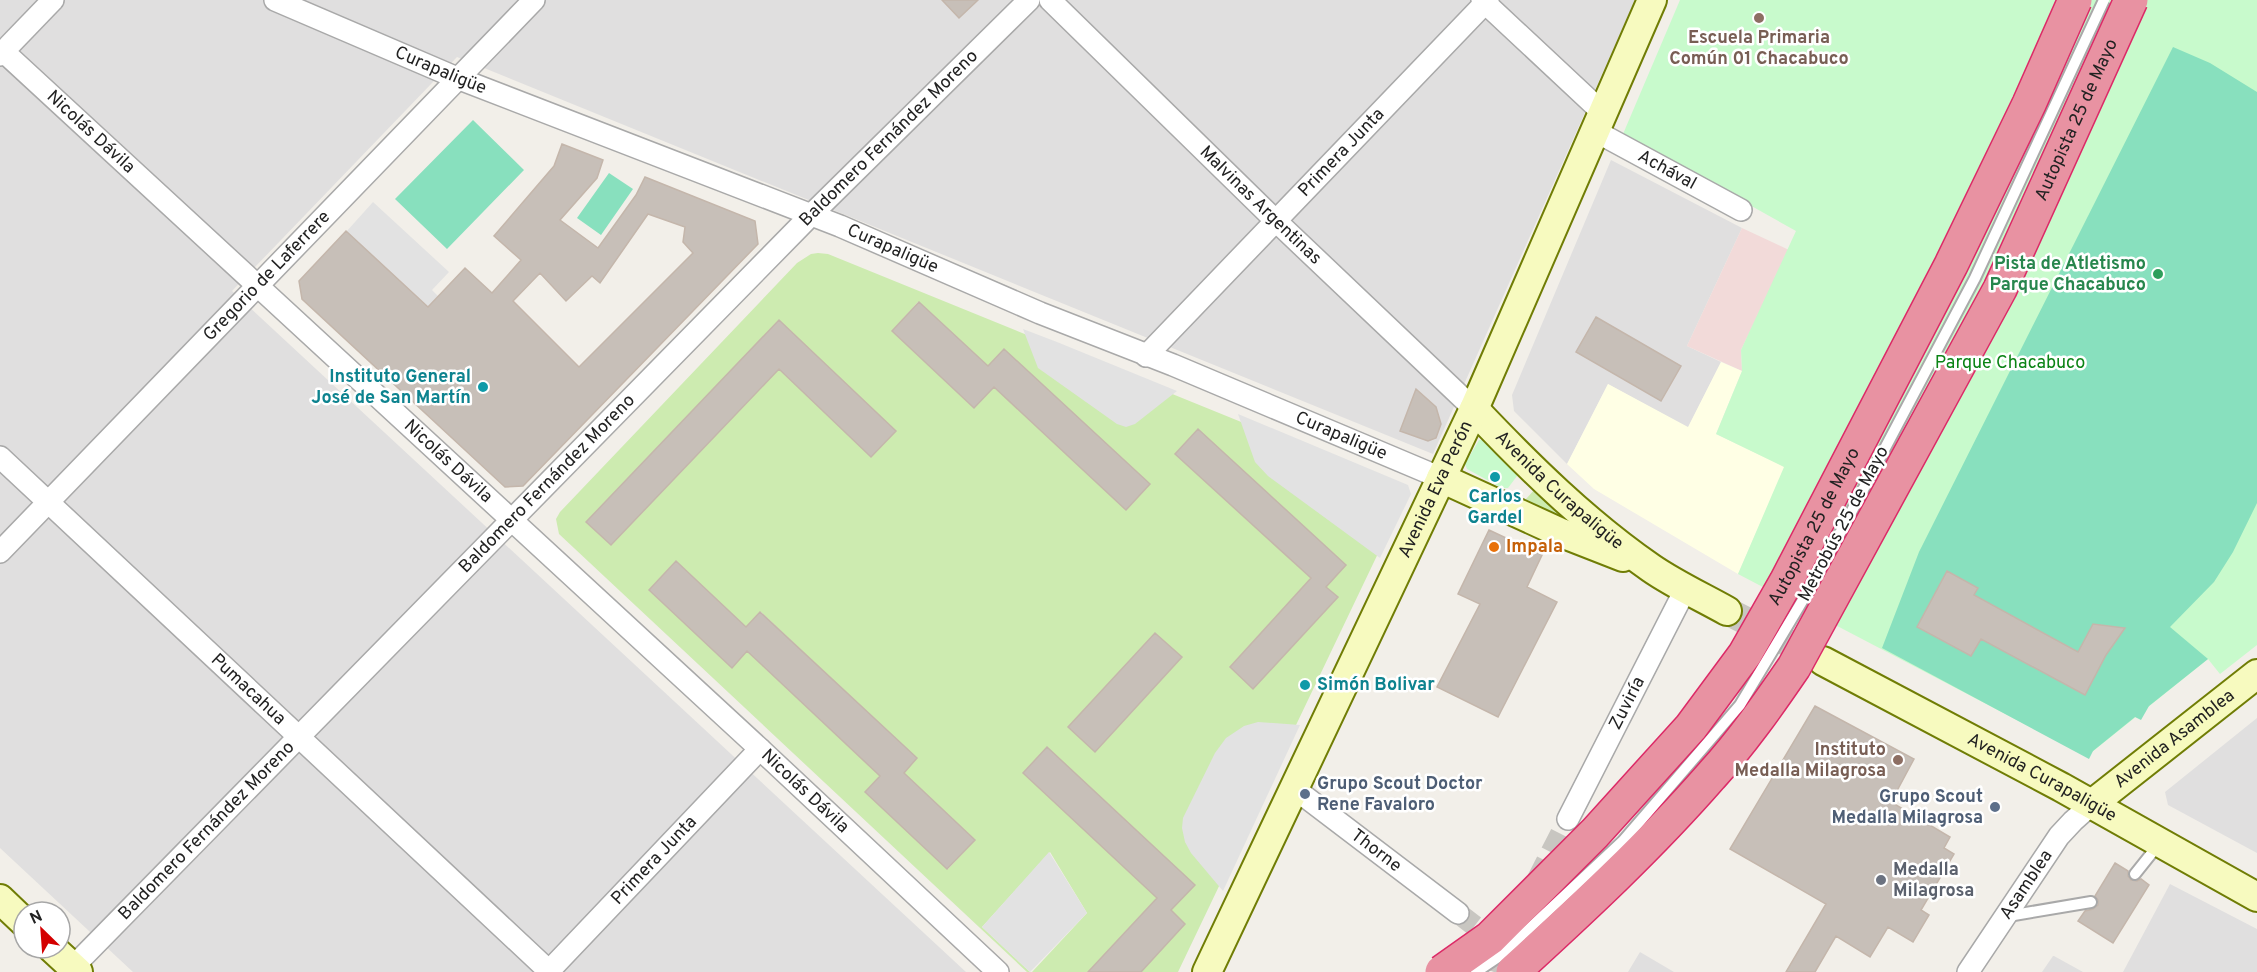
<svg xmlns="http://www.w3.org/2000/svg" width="2257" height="972" font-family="Overpass,sans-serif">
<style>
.residential{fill:#e0dfdf}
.commercial{fill:#f2dad9}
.education{fill:#ffffe5}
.grass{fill:#cdebb0;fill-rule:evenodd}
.park{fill:#c8facc}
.pitch{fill:#88e0be}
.parking{fill:#e2e2e2}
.building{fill:#c7bfb8;stroke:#c4b6ab;stroke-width:1.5;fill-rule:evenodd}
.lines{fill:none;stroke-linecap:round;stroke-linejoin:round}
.street-tunnel{stroke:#c8c6c1;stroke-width:21;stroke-dasharray:21 10;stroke-linecap:butt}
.secondary-tunnel{stroke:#c8c6c1;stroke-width:28;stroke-dasharray:28 14;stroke-linecap:butt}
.lane-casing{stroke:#a9a9a9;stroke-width:14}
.street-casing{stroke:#a9a9a9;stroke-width:24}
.secondary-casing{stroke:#707d05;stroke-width:32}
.lane{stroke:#fff;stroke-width:10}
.street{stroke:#fff;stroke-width:21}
.secondary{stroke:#f7fabf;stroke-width:28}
.lane-bridge-casing{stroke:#a9a9a9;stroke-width:14;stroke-linecap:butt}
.highway-bridge-casing{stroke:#dc2a67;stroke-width:36;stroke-linecap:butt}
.lane-bridge{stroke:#fff;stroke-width:10}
.highway-bridge{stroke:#e892a2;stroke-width:33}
.education-dot{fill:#8d6e63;stroke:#fff;stroke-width:2}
.leisure-dot{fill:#2e9e5b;stroke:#fff;stroke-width:2}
.culture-dot{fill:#0f9aa8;stroke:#fff;stroke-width:2}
.food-dot{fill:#e8710a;stroke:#fff;stroke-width:2}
.service-dot{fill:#5c6f8a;stroke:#fff;stroke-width:2}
.worship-dot{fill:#6b7280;stroke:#fff;stroke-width:2}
.labels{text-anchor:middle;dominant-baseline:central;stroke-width:5;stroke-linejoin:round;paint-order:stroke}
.education-label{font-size:18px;font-weight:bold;fill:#785e54;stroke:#fff}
.street-label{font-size:18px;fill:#222;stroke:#fff}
.leisure-label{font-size:18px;font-weight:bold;fill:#27864d;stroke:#fff;text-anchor:end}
.park-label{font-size:18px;fill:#0c8416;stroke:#fff}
.culture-label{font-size:18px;font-weight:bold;fill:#0d838f;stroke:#fff;text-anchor:end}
.food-label{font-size:18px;font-weight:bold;fill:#c56008;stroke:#fff;text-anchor:start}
.service-label{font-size:18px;font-weight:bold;fill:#4e5e75;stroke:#fff;text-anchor:start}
.worship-label{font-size:18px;font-weight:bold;fill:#5b616d;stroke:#fff;text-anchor:start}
</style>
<rect width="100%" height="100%" fill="#f2efe9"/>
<path class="residential" d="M 0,0 L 1635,0 L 1433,454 L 457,57 L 232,291 L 966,972 L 133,972 L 0,848 Z
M 1611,160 L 1742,228 L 1687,346 L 1721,362 L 1688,428 L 1608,384 L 1567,464 L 1514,411 L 1512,395 Z
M 2257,718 L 2257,853 L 2168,805 L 2165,792 Z
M 2170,884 L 2257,929 L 2257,972 L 2123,972 Z
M 1640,952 L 1674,972 L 1628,972 Z
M 2053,956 L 2054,956 L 2083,972 L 2042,972 Z"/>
<path class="commercial" d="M 1742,228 L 1789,250 L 1741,350 L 1742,371 L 1687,346 Z"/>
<path class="education" d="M 1721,362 L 1742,371 L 1716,434 L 1785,467 L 1738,574 L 1594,489 L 1567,464 L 1608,384 L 1688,427 Z"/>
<path class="grass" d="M 818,253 L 828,254 L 1399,486 L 1405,497 L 1178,972 L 1141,972 L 1185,924 L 1171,910 L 1047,748 L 1023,773 L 1157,898 L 1088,972 L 1032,972 L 1087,913 L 1050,852 L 982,927 L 1030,972 L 1027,972 L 559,534 L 556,519 L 560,512 L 797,263 L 811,254 ZM 918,302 L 988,366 L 1004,349 L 1149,485 L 1126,510 L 994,387 L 974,408 L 892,331 ZM 779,320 L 895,431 L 871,456 L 779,369 L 611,545 ZM 1197,430 L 1326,587 L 1338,597 L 1254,688 L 1230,667 L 1311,578 L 1175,454 ZM 675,562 L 746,627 L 761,612 L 916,758 L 904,773 L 975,840 L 948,869 L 865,792 L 880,776 L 762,665 L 747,651 L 732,667 L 649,590 Z
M 1535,489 L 1562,516 L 1561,518 L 1527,502 L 1526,499 Z"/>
<path class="park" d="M 1680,0 L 2257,0 L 2257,645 L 2220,674 L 2208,659 L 2092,752 L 2080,753 L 1738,574 L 1784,467 L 1716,434 L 1742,371 L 1741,350 L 1796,231 L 1623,134 Z
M 1479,440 L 1482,440 L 1515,470 L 1517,476 L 1508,488 L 1502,488 L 1467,469 L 1465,464 Z"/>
<path class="pitch" d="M 2173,47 L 2210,63 L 2257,92 L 2257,503 L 2233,552 L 2214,582 L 2170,627 L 2208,659 L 2149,706 L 2141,720 L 2135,717 L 2093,751 L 2089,759 L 1882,648 L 1919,552 Z
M 473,120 L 524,170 L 447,249 L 395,199 Z
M 609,173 L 633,189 L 601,235 L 577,218 Z"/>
<path class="parking" d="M 373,202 L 449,272 L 432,290 L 446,304 L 434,316 L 346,232 Z
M 1023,329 L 1057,342 L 1177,391 L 1135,424 L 1126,427 L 1117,424 L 1038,368 Z
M 1238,414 L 1408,485 L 1411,494 L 1380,558 L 1268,476 L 1255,462 Z
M 1258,722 L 1300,725 L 1223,891 L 1191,853 L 1185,842 L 1182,828 L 1183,818 L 1215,753 L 1226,738 L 1244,726 Z
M 1049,852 L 1087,913 L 1030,972 L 982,927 Z"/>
<path class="building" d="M 942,0 L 978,0 L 959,18 Z
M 562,144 L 603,160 L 597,178 L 560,220 L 598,248 L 636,195 L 645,177 L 755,221 L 758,244 L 523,486 L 505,487 L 302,299 L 299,281 L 346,231 L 428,307 L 465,268 L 492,293 L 521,260 L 494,236 L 554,166 ZM 648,214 L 685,227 L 683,242 L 693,253 L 579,367 L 513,301 L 540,273 L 566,301 L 592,276 L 600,283 Z
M 919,302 L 988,366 L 1004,349 L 1150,484 L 1126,510 L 994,387 L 974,408 L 892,331 Z
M 1596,317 L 1681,366 L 1661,401 L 1576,352 Z
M 779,320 L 896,431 L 871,457 L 779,369 L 611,545 L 586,522 Z
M 1416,389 L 1436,407 L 1441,424 L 1436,438 L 1428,441 L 1400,431 Z
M 1198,429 L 1346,565 L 1326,587 L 1338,597 L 1253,689 L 1230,667 L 1311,578 L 1175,454 Z
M 1489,530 L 1542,555 L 1527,587 L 1557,602 L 1498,717 L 1437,687 L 1480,604 L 1458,594 Z
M 676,561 L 746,627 L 760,612 L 917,758 L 904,773 L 975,840 L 947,869 L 865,792 L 880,776 L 762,665 L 747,651 L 732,668 L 649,590 Z
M 1947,571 L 1978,588 L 1974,595 L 2078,652 L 2093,624 L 2125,628 L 2106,655 L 2085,695 L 1981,639 L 1971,656 L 1917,627 Z
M 1155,633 L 1182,657 L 1095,752 L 1068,727 Z
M 1815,706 L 1914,759 L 1891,802 L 1950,837 L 1944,848 L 1954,854 L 1921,910 L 1929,915 L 1913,942 L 1888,927 L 1870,957 L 1836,936 L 1815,972 L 1786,972 L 1826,904 L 1730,849 Z
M 1047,747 L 1195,885 L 1171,910 L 1185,924 L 1141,972 L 1088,972 L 1157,898 L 1023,773 Z
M 2115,863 L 2128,871 L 2128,876 L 2131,880 L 2137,881 L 2141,879 L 2149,885 L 2113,943 L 2078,921 L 2085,911 L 2093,909 L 2098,905 L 2098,900 L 2095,896 Z"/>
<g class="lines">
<path class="street-tunnel" d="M 1537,880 L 1568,819
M 1458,913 L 1498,944
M 1494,972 L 1506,939"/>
<path class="secondary-tunnel" d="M 1727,611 L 1823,661"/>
<g class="lane-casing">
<path id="lane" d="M 2135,874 L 2159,844
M 2008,916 L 2091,902"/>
</g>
<g class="street-casing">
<g id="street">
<path id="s1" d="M 275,0 L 457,78 L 840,226 L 1040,313 L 1173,365 L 1441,478"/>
<path id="s2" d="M 1050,0 L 1276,221 L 1474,409"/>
<path d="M 1482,0 L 1603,113"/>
<path id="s3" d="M 4,52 L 760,749 L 998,972"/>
<path d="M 0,55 L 53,0"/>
<path id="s4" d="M 1595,131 L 1741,210"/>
<path id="s5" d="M 1146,356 L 1488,0"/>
<path id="s6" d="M 0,457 L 550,972"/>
<path id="s7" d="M 0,552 L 534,0"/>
<path id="s8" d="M 1295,789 L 1458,913"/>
<path id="s9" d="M 1568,819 L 1686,588"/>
<path id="s10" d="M 68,972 L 811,215 L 1029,0"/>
<path id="s11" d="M 548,972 L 760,749"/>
<path id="s12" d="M 1968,972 L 2059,836 L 2073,821 L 2092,804"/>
</g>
</g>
<g class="secondary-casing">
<g id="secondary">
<path id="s13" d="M 1474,409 C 1528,466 1586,523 1651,568 C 1674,584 1702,597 1727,611"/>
<path d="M 1441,478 L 1559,532 L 1623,557"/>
<path id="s14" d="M 1823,661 L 2061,787 L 2257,897"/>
<path id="s15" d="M 2092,804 L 2257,674"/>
<path d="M 0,899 L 24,922"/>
<path d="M 52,948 L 78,972"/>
<path id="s16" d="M 1207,972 L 1474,409 L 1652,0"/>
</g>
</g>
<use href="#lane" class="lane"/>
<use href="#street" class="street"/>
<use href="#secondary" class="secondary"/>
<g class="lane-bridge-casing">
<path id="lane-bridge" d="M 1476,972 L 1501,955 L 1623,841 L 1740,705 L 1819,573 L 1975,278 L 2104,0"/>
</g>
<g class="highway-bridge-casing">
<g id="highway-bridge">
<path id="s17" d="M 1442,972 L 1490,938 L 1595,833 L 1691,727 L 1745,654 L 1786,582 L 1951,265 L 2029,104 L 2075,0"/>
<path id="s18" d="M 1513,972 C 1582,909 1650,846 1711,776 C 1742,742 1768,705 1794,667 L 2000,289 L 2131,0"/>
</g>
</g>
<use href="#lane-bridge" class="lane-bridge"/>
<use href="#highway-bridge" class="highway-bridge"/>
</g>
<g class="education-dot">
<circle cx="1759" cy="18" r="6"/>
<circle cx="1898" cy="760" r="6"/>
</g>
<circle class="leisure-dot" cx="2158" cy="274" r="6"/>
<g class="culture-dot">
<circle cx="483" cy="387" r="6"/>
<circle cx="1495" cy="477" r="6"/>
<circle cx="1305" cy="685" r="6"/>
</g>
<circle class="food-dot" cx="1494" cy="547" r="6"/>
<g class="service-dot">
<circle cx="1305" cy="794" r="6"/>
<circle cx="1995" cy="807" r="6"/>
</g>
<circle class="worship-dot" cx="1881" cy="880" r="6"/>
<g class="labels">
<g class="education-label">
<text x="1759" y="38">Escuela Primaria<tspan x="1759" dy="21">Común 01 Chacabuco</tspan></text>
<text x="1886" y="750" text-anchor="end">Instituto<tspan x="1886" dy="21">Medalla Milagrosa</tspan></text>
</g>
<g class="street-label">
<text stroke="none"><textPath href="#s1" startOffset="180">Curapaligüe</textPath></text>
<text stroke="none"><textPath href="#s18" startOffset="1032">Autopista 25 de Mayo</textPath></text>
<text stroke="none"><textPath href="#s3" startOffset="118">Nicolás Dávila</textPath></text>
<text stroke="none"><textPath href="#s10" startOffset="1170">Baldomero Fernández Moreno</textPath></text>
<text stroke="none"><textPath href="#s5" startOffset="282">Primera Junta</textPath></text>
<text stroke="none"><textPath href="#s4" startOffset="82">Achával</textPath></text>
<text stroke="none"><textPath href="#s2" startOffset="294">Malvinas Argentinas</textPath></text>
<text stroke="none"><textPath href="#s1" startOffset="666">Curapaligüe</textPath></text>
<text stroke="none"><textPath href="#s7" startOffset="384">Gregorio de Laferrere</textPath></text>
<text stroke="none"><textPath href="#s1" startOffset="1152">Curapaligüe</textPath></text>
<text stroke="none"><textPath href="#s3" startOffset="604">Nicolás Dávila</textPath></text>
<text stroke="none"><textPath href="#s10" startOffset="684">Baldomero Fernández Moreno</textPath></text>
<text stroke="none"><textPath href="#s16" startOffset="534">Avenida Eva Perón</textPath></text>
<text stroke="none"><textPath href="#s13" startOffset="118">Avenida Curapaligüe</textPath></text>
<text transform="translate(1844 524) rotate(-62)">Metrobús 25 de Mayo</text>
<text stroke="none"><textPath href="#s17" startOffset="586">Autopista 25 de Mayo</textPath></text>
<text stroke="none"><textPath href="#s6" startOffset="340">Pumacahua</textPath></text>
<text stroke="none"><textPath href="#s9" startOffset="130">Zuviría</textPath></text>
<text stroke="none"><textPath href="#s15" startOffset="105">Avenida Asamblea</textPath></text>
<text stroke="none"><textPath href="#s14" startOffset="248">Avenida Curapaligüe</textPath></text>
<text stroke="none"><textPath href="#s3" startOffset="1090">Nicolás Dávila</textPath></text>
<text stroke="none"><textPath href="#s10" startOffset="198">Baldomero Fernández Moreno</textPath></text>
<text stroke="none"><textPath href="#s8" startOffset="102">Thorne</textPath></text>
<text stroke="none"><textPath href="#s11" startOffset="154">Primera Junta</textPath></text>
<text stroke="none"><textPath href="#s12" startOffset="105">Asamblea</textPath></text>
</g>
<g class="leisure-label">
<text x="2146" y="264">Pista de Atletismo<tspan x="2146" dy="21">Parque Chacabuco</tspan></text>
</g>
<g class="park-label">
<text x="2010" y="363">Parque Chacabuco</text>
</g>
<g class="culture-label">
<text x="471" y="377">Instituto General<tspan x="471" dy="21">José de San Martín</tspan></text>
<text x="1495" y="497" text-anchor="middle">Carlos<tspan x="1495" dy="21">Gardel</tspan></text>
<text x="1317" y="685" text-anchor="start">Simón Bolivar</text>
</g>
<g class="food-label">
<text x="1506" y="547">Impala</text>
</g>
<g class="service-label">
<text x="1317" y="784">Grupo Scout Doctor<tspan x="1317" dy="21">Rene Favaloro</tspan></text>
<text x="1983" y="797" text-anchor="end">Grupo Scout<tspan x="1983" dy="21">Medalla Milagrosa</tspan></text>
</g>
<g class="worship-label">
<text x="1893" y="870">Medalla<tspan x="1893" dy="21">Milagrosa</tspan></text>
</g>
</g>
<g transform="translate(42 930) rotate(335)"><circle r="28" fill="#ffffff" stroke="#a7a7a7" stroke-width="1.5"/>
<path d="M0-4.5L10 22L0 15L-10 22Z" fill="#d40000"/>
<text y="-9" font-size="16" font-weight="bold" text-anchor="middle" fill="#222222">N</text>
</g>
</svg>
